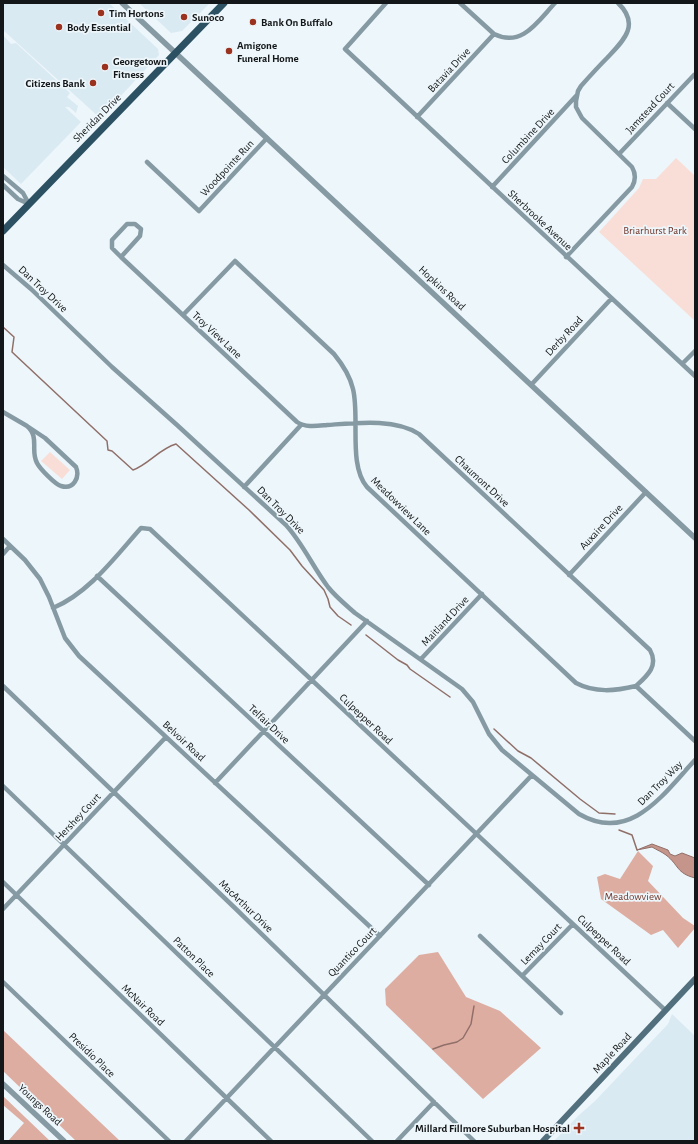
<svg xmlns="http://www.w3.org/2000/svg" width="698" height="1144" font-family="'Alegreya Sans',sans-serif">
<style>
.built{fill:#daeaf2}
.green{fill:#f9ded8}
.forest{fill:#deada2}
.water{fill:#c5958b;stroke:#906f69}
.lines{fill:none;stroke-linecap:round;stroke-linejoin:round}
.stream{stroke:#906f69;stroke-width:1.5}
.minor{stroke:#869aa4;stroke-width:4.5}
.tertiary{stroke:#869aa4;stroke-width:5.5}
.secondary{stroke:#526f7e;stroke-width:6}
.primary{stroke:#2c5162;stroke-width:7}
.poi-dot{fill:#9b321f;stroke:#edf6fa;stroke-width:1.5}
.labels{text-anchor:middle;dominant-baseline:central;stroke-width:3.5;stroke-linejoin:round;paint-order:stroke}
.poi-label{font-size:11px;font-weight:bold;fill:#141719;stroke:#edf6fa;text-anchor:start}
.street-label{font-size:11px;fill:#141719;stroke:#edf6fa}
.park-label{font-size:11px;fill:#723529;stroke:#edf6fa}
</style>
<rect width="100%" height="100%" fill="#edf6fa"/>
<path class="built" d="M 3,3 L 109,3 L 158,49 L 159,55 L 100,118 L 3,30 Z
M 139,3 L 210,3 L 182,31 L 171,33 Z
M 3,35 L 11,44 L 16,43 L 70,93 L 67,97 L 78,106 L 76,113 L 69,107 L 65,107 L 81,122 L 21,184 L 3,167 Z
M 672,1014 L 695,1036 L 695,1141 L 554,1141 L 578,1116 L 595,1101 L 668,1024 Z"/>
<path class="green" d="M 676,158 L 695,176 L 695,321 L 599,232 L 639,188 L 643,179 L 656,179 Z
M 50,452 L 70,470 L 62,479 L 41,461 Z"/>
<path class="forest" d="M 638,851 L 653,866 L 648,881 L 683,918 L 695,926 L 695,928 L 678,948 L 663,930 L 651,935 L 601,899 L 597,877 L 605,874 L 620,879 Z
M 438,952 L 466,997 L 500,1011 L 541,1048 L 483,1099 L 386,1005 L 385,989 L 419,955 Z
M 3,1030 L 120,1141 L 76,1141 L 3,1071 Z
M 3,1096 L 50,1141 L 8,1141 L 24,1123 L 3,1105 Z"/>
<path class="water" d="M 652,844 L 668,850 L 670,854 L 675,856 L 682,853 L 695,858 L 695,878 C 676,873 679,865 666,855 C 662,852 657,850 652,847 L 637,850 Z"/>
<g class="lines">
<path class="stream" d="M 3,327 L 14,337 L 12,352 L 107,441 L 108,450 L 112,451 L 133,470 C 149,464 159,449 176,444 L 249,510 L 290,550 L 302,566 L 324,590 L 328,599 L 330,607 L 338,616 L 351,625
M 366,635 L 398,660 L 407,665 L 410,669 L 450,697
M 494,729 L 518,751 L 531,758 L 580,799 L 599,813 L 615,814
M 619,830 L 632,835 L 637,850
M 433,1049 L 444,1045 L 457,1042 L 463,1038 L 471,1024 L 474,1006"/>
<path class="minor" d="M 386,3 L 345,49 L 695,376
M 460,3 L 494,34 C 522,48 538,21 555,3
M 667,103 L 695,129
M 417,117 L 494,34
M 619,154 L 694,75
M 147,162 L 199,211 L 267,138
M 3,176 L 23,193 L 29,204
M 3,185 L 18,199 L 29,204
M 492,187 L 576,96
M 121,257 L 140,236 L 141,229 L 135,224 L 127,224 L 112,240 L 112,248 L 121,257 L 297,422 C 306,428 317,426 327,425 C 355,423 395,418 419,434 L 650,650 C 659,666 647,676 636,686
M 566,257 L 632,187 C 636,180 636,174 632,167 L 582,118 L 576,107 L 576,101 L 578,91 L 581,86 C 589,77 598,67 607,58 C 623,41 641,25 618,3
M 3,265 L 31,289 L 112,367 L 177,425 L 286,525 C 303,544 313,567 328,587 C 336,597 346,605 355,613 L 462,689 L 473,702 L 489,734 L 502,750 L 579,814 C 631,844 664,793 695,760
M 183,315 L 235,261 L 334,354 C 343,365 350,376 353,389 C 360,417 348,465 367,487 L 576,683 C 595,693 615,691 636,686
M 682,364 L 695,351
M 531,385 L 611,299
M 3,412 L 27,426 L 45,438 L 76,467 C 80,477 74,490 61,486 C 56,485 40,469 37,463 C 30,451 40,437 27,426
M 244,487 L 301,425
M 3,539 L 25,560 L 40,579 L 49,597 L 65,638 L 79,656 L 380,936
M 3,554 L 10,546
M 569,575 L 646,492
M 97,576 L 429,885
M 53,608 C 89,593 115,557 141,528 L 150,529 L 665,1010
M 421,659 L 482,594
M 3,686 L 237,910 L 474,1141
M 636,686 L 695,741
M 215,783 L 367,621
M 3,786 L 372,1141
M 3,882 L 271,1141
M 3,909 L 166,737
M 480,936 L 561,1013
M 522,976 L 573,924
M 3,982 L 169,1141
M 186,1141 L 532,775
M 397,1141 L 434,1102"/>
<path class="tertiary" d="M 122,3 L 695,538
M 3,1084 L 64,1141"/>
<path class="secondary" d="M 543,1141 L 695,979"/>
<path class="primary" d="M 3,231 L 224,3"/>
</g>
<g class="poi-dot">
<circle cx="101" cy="13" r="4"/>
<circle cx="184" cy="17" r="4"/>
<circle cx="253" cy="22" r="4"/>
<circle cx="59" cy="27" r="4"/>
<circle cx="229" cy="51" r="4"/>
<circle cx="105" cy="67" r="4"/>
<circle cx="93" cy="83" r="4"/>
<path d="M577 1122h4v4h4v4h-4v4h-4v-4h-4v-4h4z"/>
</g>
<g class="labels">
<g class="poi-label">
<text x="109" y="13">Tim Hortons</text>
<text x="192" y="17">Sunoco</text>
<text x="261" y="22">Bank On Buffalo</text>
<text x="67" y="27">Body Essential</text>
<text x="237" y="45">Amigone<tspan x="237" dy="13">Funeral Home</tspan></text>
<text x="113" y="61">Georgetown<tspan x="113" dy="13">Fitness</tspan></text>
<text x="85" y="83" text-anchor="end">Citizens Bank</text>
<text x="570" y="1128" text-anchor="end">Millard Fillmore Suburban Hospital</text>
</g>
<g class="street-label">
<text transform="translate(449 70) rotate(-47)">Batavia Drive</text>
<text transform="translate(650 108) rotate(-47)">Jamstead Court</text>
<text transform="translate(97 118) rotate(-45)">Sheridan Drive</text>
<text transform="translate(528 136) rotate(-47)">Columbine Drive</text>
<text transform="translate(227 168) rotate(-47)">Woodpointe Run</text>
<text transform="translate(540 220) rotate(43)">Sherbrooke Avenue</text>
<text transform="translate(442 288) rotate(43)">Hopkins Road</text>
<text transform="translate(43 289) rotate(43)">Dan Troy Drive</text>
<text transform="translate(217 335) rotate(43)">Troy View Lane</text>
<text transform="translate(564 336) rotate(-47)">Derby Road</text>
<text transform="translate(482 481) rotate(43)">Chaumont Drive</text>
<text transform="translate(401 506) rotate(44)">Meadowview Lane</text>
<text transform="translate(281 510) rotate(45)">Dan Troy Drive</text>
<text transform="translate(601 527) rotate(-47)">Auxaire Drive</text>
<text transform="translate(445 621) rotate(-47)">Maitland Drive</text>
<text transform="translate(366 719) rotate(43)">Culpepper Road</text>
<text transform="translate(269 724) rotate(43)">Telfair Drive</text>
<text transform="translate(184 741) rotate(43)">Belvoir Road</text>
<text transform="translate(660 783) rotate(-45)">Dan Troy Way</text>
<text transform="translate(78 817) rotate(-47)">Hershey Court</text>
<text transform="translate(246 906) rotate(44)">MacArthur Drive</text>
<text transform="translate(604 940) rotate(43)">Culpepper Road</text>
<text transform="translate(541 944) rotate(-46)">Lemay Court</text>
<text transform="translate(352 952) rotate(-46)">Quantico Court</text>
<text transform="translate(194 957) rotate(44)">Patton Place</text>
<text transform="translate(143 1005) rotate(44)">McNair Road</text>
<text transform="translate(612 1053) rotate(-47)">Maple Road</text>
<text transform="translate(92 1055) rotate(44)">Presidio Place</text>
<text transform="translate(40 1105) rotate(43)">Youngs Road</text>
</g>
<g class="park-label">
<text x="655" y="230">Briarhurst Park</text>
<text x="633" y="896">Meadowview</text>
</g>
</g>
<rect width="698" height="1144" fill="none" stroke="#141719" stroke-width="8"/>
</svg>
